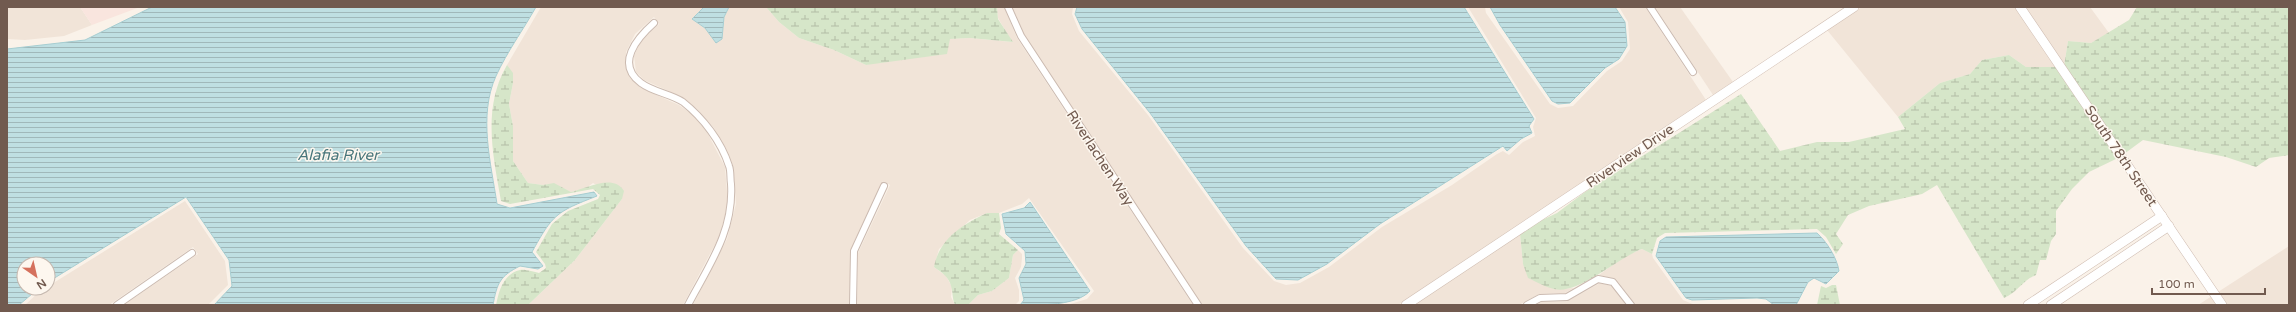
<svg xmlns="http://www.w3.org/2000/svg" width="2296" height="312" font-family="'Varela Round',sans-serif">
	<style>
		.residential { fill: #f1e4d8 }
		.commercial { fill: #f9e5de }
		.wetland { fill: url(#wetland-marsh) }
		.water { fill: url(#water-rules); stroke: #a7ced2 }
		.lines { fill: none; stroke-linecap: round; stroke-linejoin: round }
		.street-casing { stroke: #cbbab0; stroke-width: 8 }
		.secondary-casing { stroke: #cfbcb1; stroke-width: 10 }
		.street { stroke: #fff; stroke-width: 6 }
		.secondary { stroke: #fff; stroke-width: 9 }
		.labels { text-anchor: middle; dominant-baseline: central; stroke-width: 3; stroke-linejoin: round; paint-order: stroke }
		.street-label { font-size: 14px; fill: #715a4f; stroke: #fdf7ef }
		.water-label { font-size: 15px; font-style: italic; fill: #48767b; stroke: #fdf7ef }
	</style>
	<defs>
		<pattern id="wetland-marsh" width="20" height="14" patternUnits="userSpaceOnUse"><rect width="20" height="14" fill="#d6e6c9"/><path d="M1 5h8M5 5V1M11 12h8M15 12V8" fill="none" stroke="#b2bda6"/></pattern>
		<pattern id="water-rules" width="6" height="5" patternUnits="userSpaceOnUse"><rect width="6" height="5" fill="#bfdfe2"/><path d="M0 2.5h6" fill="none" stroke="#a0b8ba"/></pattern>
	</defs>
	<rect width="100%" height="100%" fill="#faf2e9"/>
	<g class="residential">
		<path d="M7,7H80L92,25L64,36L25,40L7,39Z"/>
		<path d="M541,7H704L692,19L722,39L724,17L729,7H766L779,22L799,38L834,50L866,65L950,39L970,38L1012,42L998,18L997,7H1004L1017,38L1193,305H1067L1087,299L1094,291L1029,198L1022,204L999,213H987L970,220L939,249L934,267L946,276L952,287L951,297L955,305H857L858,253L890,185L883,181L851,249L849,305H693L727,239L736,204L733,166L714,128L698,110L682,97L644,80L636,72L634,56L641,40L659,24L654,17L635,34L626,52L628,74L641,88L679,105L693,115L707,132L725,167L728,203L720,235L683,305H528L575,260L622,199L593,183L585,189L571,192L554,184L543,185L528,183L513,161V126L509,104L513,83L507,65Z"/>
		<path d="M1012,7H1073L1072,14L1079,31L1148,115L1243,248L1274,281L1286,285L1300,283L1329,267L1382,227L1452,185L1497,154L1503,151L1509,155L1523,142L1535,136L1533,127L1536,118L1468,7H1485L1486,13L1550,104L1558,108L1573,106L1607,71L1622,61L1630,49L1628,22L1619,7H1645L1706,100L1398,305H1203L1194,295L1024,34Z"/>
		<path d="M1655,7H1680L1733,82L1713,95Z"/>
		<path d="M1862,7H2015L2056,67H2026L2009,55L1982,60L1970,74L1940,83L1898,117L1827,30Z"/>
		<path d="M2024,7H2090L2109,33L2091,43L2068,41L2064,66Z"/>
		<path d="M185,201L225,261L228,285L208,305H124L198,254L193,247L109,305H25L39,292Z"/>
		<path d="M1520,234L1523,264L1555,289L1574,288L1565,293L1539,294L1519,305H1414Z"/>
		<path d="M2289,246V305H2227L2218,292Z"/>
		<path d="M1642,249L1652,254L1653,258L1683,300L1695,305H1636L1616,279L1599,275L1623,257Z"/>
		<path d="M1018,250L1022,254V258L1021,267L1015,278L1019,290V301L1015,305H968L978,295L992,291L1009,278L1013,255Z"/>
		<path d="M1600,283L1612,286L1626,305H1535L1541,302L1568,301Z"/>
		<path d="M2212,296L2218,305H2198Z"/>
	</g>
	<path class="commercial" d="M80,7H140L92,25Z"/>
	<g class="wetland">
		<path d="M766,7H997L998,19L1013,42L970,38L950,39L947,54L866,65L834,50L799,38L779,22Z"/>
		<path d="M2137,7H2289V155L2269,158L2256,167L2226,157L2143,140L2124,154L2064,66L2068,41L2091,43L2129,20Z"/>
		<path d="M2009,55L2026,67H2056L2118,158L2089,172L2072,189L2056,211V234L2051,241L2046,260H2040L2036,275C2023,280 2017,293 2004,298L1937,185L1922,194L1869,206L1848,215L1836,234L1843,244L1836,254L1826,237L1817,229L1665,233L1657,238L1652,254L1642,249C1617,258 1579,295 1554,289C1545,287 1537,282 1528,278L1523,264L1520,234L1540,221L1557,213L1585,192L1741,94L1780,151L1817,142H1849L1905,129L1898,117L1940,83L1970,74L1982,60Z"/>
		<path d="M507,65L513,73V83L509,104L513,126V161L528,183L543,185L554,183L571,192C586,189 613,173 624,191L622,199L575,260L528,305H496C499,291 503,274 520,270C525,269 534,272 539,273L546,268L545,264L536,252L552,224L568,211L598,199L600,195L593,189L510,204L501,201C493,155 482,108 507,65Z"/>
		<path d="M987,213H999L1001,228L999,234L1018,250L1013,255L1009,278L992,291L978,295L968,305H955C952,298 953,292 951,286C949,277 941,272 934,267C939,239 963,224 987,213Z"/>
		<path d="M1832,285H1836L1840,305H1817L1821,286L1826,288Z"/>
	</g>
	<g class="water">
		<path d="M152,7H536C523,30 507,52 496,76C478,116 491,163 497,204L510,208L594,192L597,196C556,212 553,214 532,252L543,266L538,269L520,266C500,276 497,283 493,305H214L232,286L229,260L186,197L48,282V264H24V288H39L19,305H7V49L85,40Z"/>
		<path d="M704,7H729L724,17L722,39L716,43L705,28L692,19Z"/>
		<path d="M1077,7H1464L1534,119L1529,126L1532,133L1521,139L1507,151L1503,146L1380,224L1327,264L1298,280L1276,279L1246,246L1150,113L1082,29L1075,14Z"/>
		<path d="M1490,7H1615L1625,22L1627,46L1619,59L1605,68L1570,103L1558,104L1552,101L1500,25Z"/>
		<path d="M1030,202L1090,291C1076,306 1040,305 1020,305L1024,300L1019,278L1026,264L1025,251L1006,234L1002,214L1024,208Z"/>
		<path d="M1817,233C1827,242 1837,258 1839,271L1826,284L1814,278L1808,282L1796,305H1774L1766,299L1757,298L1692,300L1686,298L1656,256L1660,241L1666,237Z"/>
	</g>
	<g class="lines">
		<defs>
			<g id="street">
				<path d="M1008,7L1021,36L1198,305"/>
				<path d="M1650,7L1693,72"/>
				<path d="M654,23C637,38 615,64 641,83C653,92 671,94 683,102C703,118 721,141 729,166C731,171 730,178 731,184C734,231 709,265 688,305"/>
				<path d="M117,305L192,253"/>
				<path d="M853,305L854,251L884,186"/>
				<path d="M1527,305L1540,298L1567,297L1598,279L1613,282L1631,305"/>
			</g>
			<g id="secondary">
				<path d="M2020,7L2222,305"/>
				<path d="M1406,305L1854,7"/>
				<path d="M2028,305L2162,216"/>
				<path d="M2051,305L2169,226"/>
			</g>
		</defs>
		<use href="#street" class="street-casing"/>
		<use href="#secondary" class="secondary-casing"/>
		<use href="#street" class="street"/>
		<use href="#secondary" class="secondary"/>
	</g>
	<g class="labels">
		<g class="street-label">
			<text transform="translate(1630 156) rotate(-34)">Riverview Drive</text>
			<text transform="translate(2121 156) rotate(56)">South 78th Street</text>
			<text transform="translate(1100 158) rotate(57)">Riverlachen Way</text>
		</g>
		<g class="water-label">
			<text x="338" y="155">Alafia River</text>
		</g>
	</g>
	<rect width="2296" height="312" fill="none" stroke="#715a4f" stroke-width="16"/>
	<g transform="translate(36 276) rotate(146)"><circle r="19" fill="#fdf7ef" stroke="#c5b8af"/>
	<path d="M0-3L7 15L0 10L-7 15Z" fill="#d5715d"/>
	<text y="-6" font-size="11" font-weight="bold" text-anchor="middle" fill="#715a4f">N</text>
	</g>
	<path d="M2152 288v6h113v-6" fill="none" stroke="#715a4f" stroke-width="2"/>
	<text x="2158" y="288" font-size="12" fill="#715a4f" stroke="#fdf7ef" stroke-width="3" paint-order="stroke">100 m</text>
</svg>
